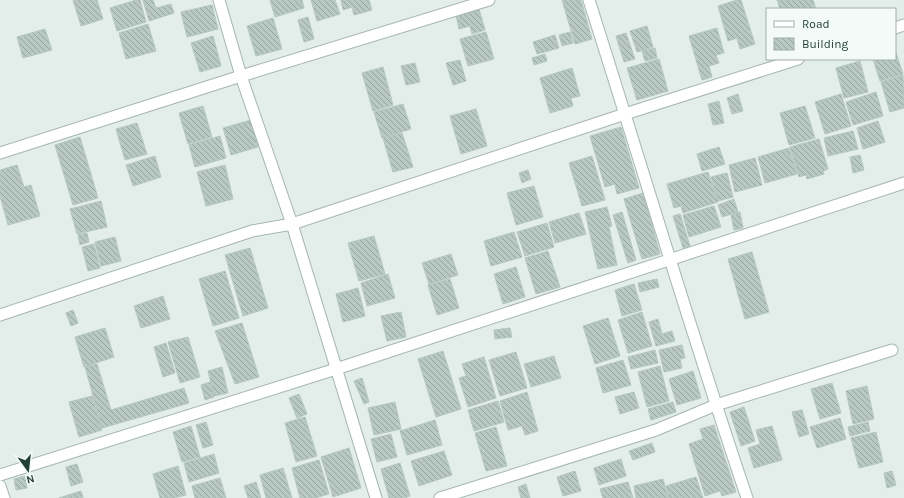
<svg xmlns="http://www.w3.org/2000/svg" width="904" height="498" font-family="Karla,sans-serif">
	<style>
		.building { fill: url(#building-back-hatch); stroke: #b5c7c0 }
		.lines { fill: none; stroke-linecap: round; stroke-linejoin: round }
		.minor-casing { stroke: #a5b6b0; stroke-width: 13 }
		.minor { stroke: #fff; stroke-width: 11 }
	</style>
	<defs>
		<pattern id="building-back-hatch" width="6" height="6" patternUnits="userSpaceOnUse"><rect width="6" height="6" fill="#b8c8c2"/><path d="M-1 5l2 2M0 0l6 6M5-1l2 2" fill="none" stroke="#95a49e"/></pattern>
	</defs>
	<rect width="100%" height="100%" fill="#e3ede9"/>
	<g class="building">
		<path d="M73,0H97L103,19L81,26Z"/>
		<path d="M136,0H140L146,22L117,31L110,8Z"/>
		<path d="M143,0H153L156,8L171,4L174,13L149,21Z"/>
		<path d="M270,0H302L304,8L275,17Z"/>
		<path d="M311,0H335L340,14L317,21Z"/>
		<path d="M341,0H369L372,10L354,15L352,7L343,10Z"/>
		<path d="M562,0H581L592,39L575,44Z"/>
		<path d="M737,0H741L755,44L740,49L737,38L728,41L718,6Z"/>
		<path d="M777,0H813L816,9H780Z"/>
		<path d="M212,5L218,29L187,37L181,12Z"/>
		<path d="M479,9L485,30L472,34L470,26L459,29L456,15Z"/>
		<path d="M308,17L314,39L304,42L298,20Z"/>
		<path d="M273,18L282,49L256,56L247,26Z"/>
		<path d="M148,24L156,51L126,59L119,33Z"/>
		<path d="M647,26L653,47L637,52L630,31Z"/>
		<path d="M717,28L724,53L716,55L719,63L709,66L712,77L702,80L689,36Z"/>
		<path d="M45,29L52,50L23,58L17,37Z"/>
		<path d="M486,32L494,59L468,66L460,39Z"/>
		<path d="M570,32L573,43L562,46L559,35Z"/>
		<path d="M626,33L635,59L624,62L616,36Z"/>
		<path d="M555,35L559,48L537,54L533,42Z"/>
		<path d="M213,36L221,66L200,72L191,43Z"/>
		<path d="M655,48L657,58L645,61L642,51Z"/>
		<path d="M895,50L903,74L880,81L873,59H895Z"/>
		<path d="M545,54L547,61L534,65L532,58Z"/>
		<path d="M659,59L668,91L637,100L627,68Z"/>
		<path d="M460,60L466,81L453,85L446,63Z"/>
		<path d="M860,61L868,92L844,98L836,68Z"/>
		<path d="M415,63L420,82L406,85L401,66Z"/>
		<path d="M383,67L393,105L373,111L362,73Z"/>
		<path d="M572,68L580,96L571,98L573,106L550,113L540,78Z"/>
		<path d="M903,75L904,108L890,112L881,82Z"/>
		<path d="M876,92L883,116L853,125L846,102Z"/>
		<path d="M738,94L743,111L732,114L727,98Z"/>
		<path d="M841,94L851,126L825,134L815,102Z"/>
		<path d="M719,101L724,123L713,125L708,104Z"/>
		<path d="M403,104L411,129L382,138L374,112Z"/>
		<path d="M203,106L212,137L188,144L179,113Z"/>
		<path d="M805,106L815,138L789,145L780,113Z"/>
		<path d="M476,109L487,146L461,154L450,116Z"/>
		<path d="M251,120L258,147L231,155L223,128Z"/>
		<path d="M878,121L885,142L863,149L857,128Z"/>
		<path d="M137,123L147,154L125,160L116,129Z"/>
		<path d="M621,127L639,188L617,194L615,184L605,187L590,136Z"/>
		<path d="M853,131L858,149L828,156L824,138Z"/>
		<path d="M402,133L413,167L393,172L383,138Z"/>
		<path d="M220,136L226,158L195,167L189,145Z"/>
		<path d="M80,137L98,198L73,205L55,145Z"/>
		<path d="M819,139L828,169L823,171L824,174L807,179L806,175L799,177L790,147Z"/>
		<path d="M719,147L725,164L702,171L697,154Z"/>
		<path d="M789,148L797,174L765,183L758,157Z"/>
		<path d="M860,155L864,170L853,173L850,157Z"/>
		<path d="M155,156L161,177L133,186L126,165Z"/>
		<path d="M592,156L605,200L582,206L569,163Z"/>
		<path d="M755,158L762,185L735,192L729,165Z"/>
		<path d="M17,165L24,187L31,185L40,216L8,225L0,196V170Z"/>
		<path d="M225,165L233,199L206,206L197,172Z"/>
		<path d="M528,170L531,179L522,183L519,173Z"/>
		<path d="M708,172L718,202L683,213L681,206L674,208L667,184Z"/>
		<path d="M727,173L733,197L718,201L711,177Z"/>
		<path d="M534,186L543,217L516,225L507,193Z"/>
		<path d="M643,193L660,254L642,259L624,199Z"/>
		<path d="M734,199L738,212L722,217L718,205Z"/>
		<path d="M101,201L107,227L77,234L70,209Z"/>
		<path d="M714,206L721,227L689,237L683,215Z"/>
		<path d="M607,207L612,226L609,227L617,265L598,269L585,212Z"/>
		<path d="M622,212L636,260L628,263L613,215Z"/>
		<path d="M740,212L743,228L734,230L731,215Z"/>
		<path d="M579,213L586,234L555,243L549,222Z"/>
		<path d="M680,214L690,246L683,248L673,216Z"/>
		<path d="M547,223L554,247L525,256L517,232Z"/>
		<path d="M514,232L522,257L491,266L484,241Z"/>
		<path d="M87,233L89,242L80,245L78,235Z"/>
		<path d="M374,236L385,274L359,281L348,243Z"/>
		<path d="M115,237L121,261L101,266L95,242Z"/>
		<path d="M94,244L100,268L88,271L82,247Z"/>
		<path d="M250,248L268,308L243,316L225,255Z"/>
		<path d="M548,251L560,287L536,294L525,258Z"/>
		<path d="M752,252L769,312L745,319L728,259Z"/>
		<path d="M451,254L458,275L429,284L422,263Z"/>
		<path d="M516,267L525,297L503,304L494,274Z"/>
		<path d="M225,271L239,318L213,326L199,279Z"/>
		<path d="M388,274L395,298L367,306L361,283Z"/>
		<path d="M450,279L459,308L437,315L428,285Z"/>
		<path d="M657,279L659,287L640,292L638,283Z"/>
		<path d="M634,284L642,310L622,316L615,290Z"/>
		<path d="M358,288L365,316L343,322L336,294Z"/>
		<path d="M163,296L170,319L141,328L134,306Z"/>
		<path d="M73,310L78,323L71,326L66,313Z"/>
		<path d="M401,312L406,337L387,341L381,316Z"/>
		<path d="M642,312L652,346L628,353L618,320Z"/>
		<path d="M608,318L620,356L595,364L583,326Z"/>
		<path d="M658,319L662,334L672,331L675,341L656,346L649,322Z"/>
		<path d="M242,323L259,377L235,384L215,331Z"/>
		<path d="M105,328L114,357L84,367L75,337Z"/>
		<path d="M510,328L512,337L495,339L494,330Z"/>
		<path d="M188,337L200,377L180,383L168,342Z"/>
		<path d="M166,343L175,373L163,377L154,347Z"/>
		<path d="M682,345L685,358L680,359L682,368L664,372L659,350Z"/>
		<path d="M655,350L658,363L631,369L628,357Z"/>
		<path d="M443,351L461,409L436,417L418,359Z"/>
		<path d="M516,352L527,388L500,396L489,360Z"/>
		<path d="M554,356L561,378L531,387L524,364Z"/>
		<path d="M484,357L496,398L468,407L459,378L466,376L462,364Z"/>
		<path d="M623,360L631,385L603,393L596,368Z"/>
		<path d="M97,364L111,410L184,388L189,403L102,428L85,367Z"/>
		<path d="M660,366L669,401L647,407L638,372Z"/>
		<path d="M222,367L228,393L214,396L208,371Z"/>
		<path d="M693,371L701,398L677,405L669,379Z"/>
		<path d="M362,378L369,402L364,404L354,381Z"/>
		<path d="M210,382L214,397L205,400L201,385Z"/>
		<path d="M832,383L841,413L820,419L811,389Z"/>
		<path d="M867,386L874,419L853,424L846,391Z"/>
		<path d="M527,392L538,431L525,435L522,426L508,430L500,401Z"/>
		<path d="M634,392L639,408L620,414L615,397Z"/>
		<path d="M299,394L307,414L297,418L289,398Z"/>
		<path d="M92,396L102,430L79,437L69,402Z"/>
		<path d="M498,401L504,422L474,431L468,410Z"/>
		<path d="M395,402L401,429L374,435L368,408Z"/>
		<path d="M673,402L676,412L651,420L648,409Z"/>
		<path d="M744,407L755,441L741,446L730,412Z"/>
		<path d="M802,410L809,434L799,437L792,412Z"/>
		<path d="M305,417L317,456L296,462L285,423Z"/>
		<path d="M840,418L846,439L817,448L810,427Z"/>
		<path d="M435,420L442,445L407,455L400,431Z"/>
		<path d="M206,422L213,445L203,448L196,425Z"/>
		<path d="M868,422L870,431L850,436L848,427Z"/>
		<path d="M714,425L736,492L722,496L720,491L705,496L689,444L703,439L700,429Z"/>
		<path d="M191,426L200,457L182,462L173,432Z"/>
		<path d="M772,426L782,460L754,468L748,448L760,444L756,430Z"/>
		<path d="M496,427L507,466L486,471L475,433Z"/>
		<path d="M876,432L883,462L859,468L851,438Z"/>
		<path d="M391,434L397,457L377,462L371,439Z"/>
		<path d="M652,443L655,452L633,460L629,451Z"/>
		<path d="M349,448L361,488L333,497L321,457Z"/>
		<path d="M444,451L452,475L419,486L411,461Z"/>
		<path d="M214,454L219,473L189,482L184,463Z"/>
		<path d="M621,459L626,476L599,485L594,468Z"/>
		<path d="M319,460L329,494L315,498H300L292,468Z"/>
		<path d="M400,463L410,496L404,498H389L381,469Z"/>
		<path d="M77,464L83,482L71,486L66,467Z"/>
		<path d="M178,466L186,495L174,498H160L153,474Z"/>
		<path d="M283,468L292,498H266L260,475Z"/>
		<path d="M575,471L581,491L563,496L557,477Z"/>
		<path d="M892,471L896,485L887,488L884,473Z"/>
		<path d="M25,476L27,488L16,490L14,479Z"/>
		<path d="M696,477L703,498H669L666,486Z"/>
		<path d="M220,478L226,498H195L192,486Z"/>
		<path d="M663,479L668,498H636L634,486Z"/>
		<path d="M256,482L261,498H248L244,486Z"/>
		<path d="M628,482L633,498H603L600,489Z"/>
		<path d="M526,484L530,498H521L518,487Z"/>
		<path d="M81,491L83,498H59Z"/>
	</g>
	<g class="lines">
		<defs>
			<g id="minor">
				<path d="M219,0L241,76L292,224L376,498"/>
				<path d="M589,0C642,166 691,333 747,498"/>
				<path d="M895,28L904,25"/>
				<path d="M0,153L241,76L489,0"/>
				<path d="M0,315L252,231L292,224L625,114L798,59"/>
				<path d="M0,475L336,369L904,183"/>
				<path d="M0,486L4,498"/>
				<path d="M440,498L656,430L716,405L892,350"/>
			</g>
		</defs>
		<use href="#minor" class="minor-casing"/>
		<use href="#minor" class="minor"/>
	</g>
	<rect x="766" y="8" width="130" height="52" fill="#f4faf7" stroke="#a0b0aa"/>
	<rect x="774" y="21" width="20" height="6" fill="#ffffff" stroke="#a0b0aa"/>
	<text x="802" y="28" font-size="12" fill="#224037">Road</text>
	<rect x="774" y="38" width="20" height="12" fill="url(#building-back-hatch)" stroke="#a0b0aa"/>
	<text x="802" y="48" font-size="12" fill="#224037">Building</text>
	<g transform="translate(28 470) rotate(165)" stroke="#f4faf7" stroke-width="3" paint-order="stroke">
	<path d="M0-3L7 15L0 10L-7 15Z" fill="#224037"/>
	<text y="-6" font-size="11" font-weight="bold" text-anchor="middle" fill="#224037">N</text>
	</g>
</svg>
